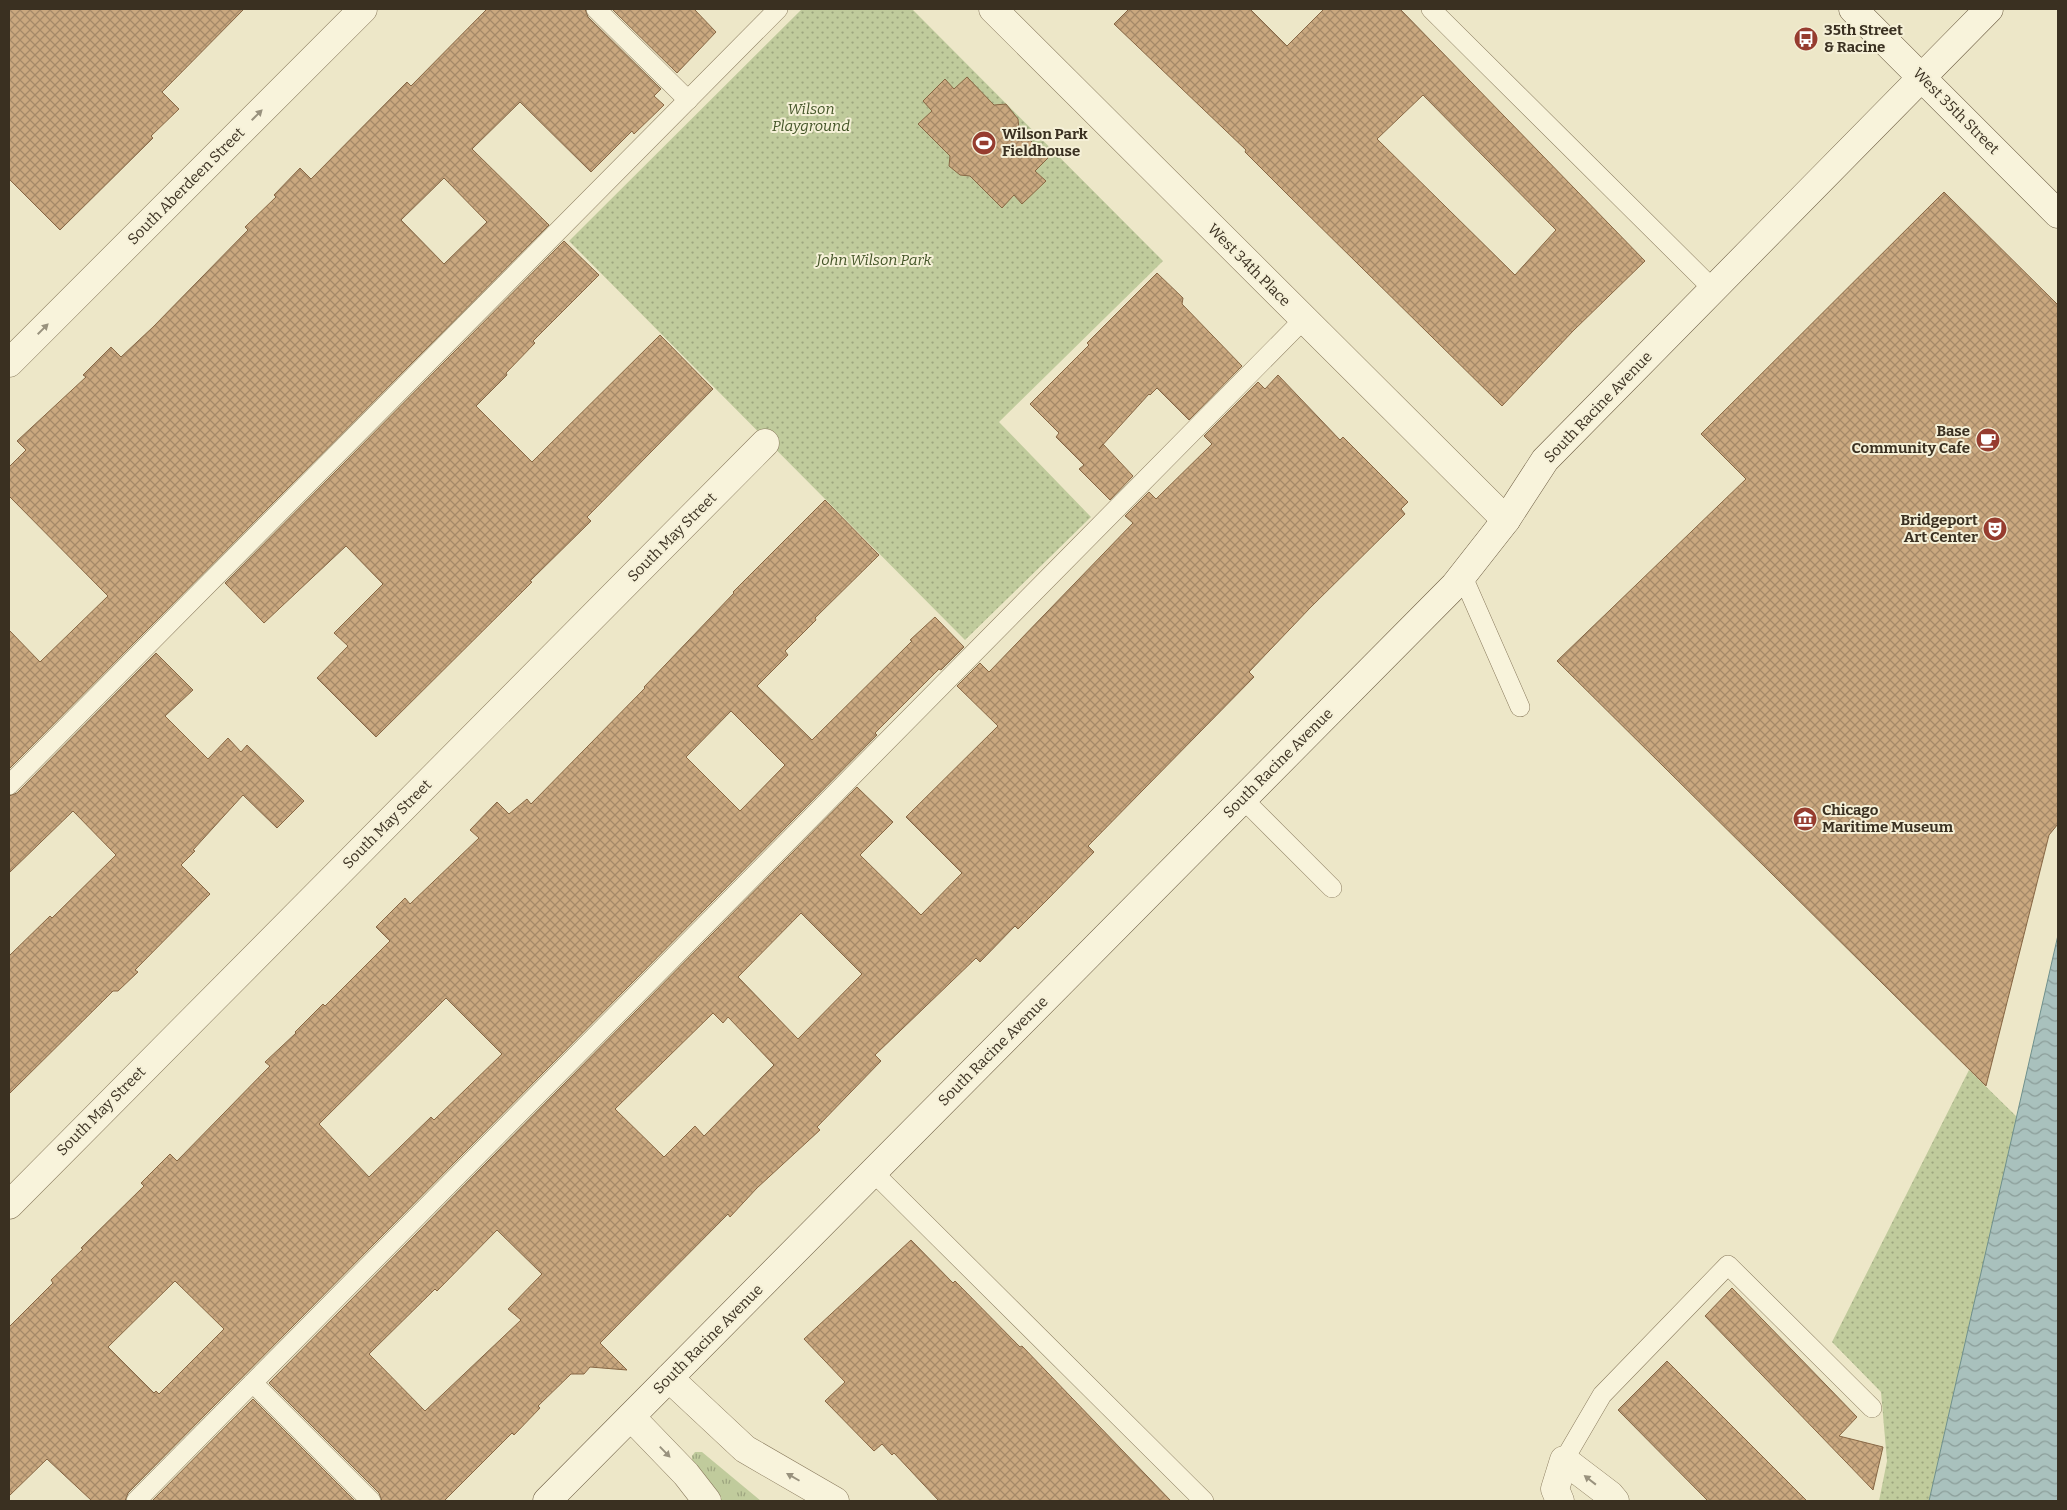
<svg xmlns="http://www.w3.org/2000/svg" width="2067" height="1510" font-family="Bitter,serif">
	<style>
		.grass { fill: url(#grass-tufts) }
		.park { fill: url(#park-dots) }
		.water { fill: url(#water-waves); stroke: #6f908c }
		.building { fill: url(#building-cross-hatch); stroke: #876744; fill-rule: evenodd }
		.lines { fill: none; stroke-linecap: round; stroke-linejoin: round }
		.lane-casing { stroke: #897a5d; stroke-width: 20 }
		.street-casing { stroke: #897a5d; stroke-width: 29 }
		.secondary-casing { stroke: #6b5b41; stroke-width: 29 }
		.lane { stroke: #f8f3db; stroke-width: 19 }
		.street { stroke: #f8f3db; stroke-width: 28 }
		.secondary { stroke: #f8f3db; stroke-width: 28 }
		.oneway { fill: #99927e }
		.labels { text-anchor: middle; dominant-baseline: central; stroke-width: 4; stroke-linejoin: round; paint-order: stroke }
		.poi-label { font-size: 15px; font-weight: bold; fill: #3a3021; stroke: #f5f0d7; text-anchor: start }
		.park-label { font-size: 15px; font-style: italic; fill: #445528; stroke: #f5f0d7 }
		.street-label { font-size: 15px; fill: #3a3021; stroke: #f5f0d7 }
	</style>
	<defs>
		<pattern id="grass-tufts" width="24" height="20" patternUnits="userSpaceOnUse" patternTransform="scale(1.25)"><rect width="24" height="20" fill="#c0cb9c"/><path d="M3 7l-1-3M5 7V3M7 7l1-3M15 17l-1-3M17 17v-4M19 17l1-3" fill="none" stroke="#9da57f"/></pattern>
		<pattern id="park-dots" width="8" height="8" patternUnits="userSpaceOnUse" patternTransform="scale(1.25)"><rect width="8" height="8" fill="#c0cb9c"/><path d="M2 2h.1M6 6h.1" fill="none" stroke="#9da57f" stroke-width="1.8" stroke-linecap="round"/></pattern>
		<pattern id="water-waves" width="16" height="10" patternUnits="userSpaceOnUse" patternTransform="scale(1.25)"><rect width="16" height="10" fill="#a9c1bd"/><path d="M0 5q4-4 8 0t8 0" fill="none" stroke="#8b9d99"/></pattern>
		<pattern id="building-cross-hatch" width="8" height="8" patternUnits="userSpaceOnUse" patternTransform="scale(1.25)"><rect width="8" height="8" fill="#caa87f"/><path d="M0 0l8 8M0 8l8-8" fill="none" stroke="#a58968"/></pattern>
	</defs>
	<rect width="100%" height="100%" fill="#ede7c8"/>
	<path class="grass" d="M695,1452H702L761,1501H721L692,1462V1456Z"/>
	<g class="park">
		<path d="M802,9H912L1163,261L999,422L1091,517L965,640L569,241Z"/>
		<path d="M1969,1070L2017,1117L1929,1501H1879L1887,1461L1881,1392L1832,1342Z"/>
	</g>
	<path class="water" d="M2058,935V1501H1929Z"/>
	<g class="building">
		<path d="M9,9H244L162,92L179,109L151,136L153,138L60,230L9,179Z"/>
		<path d="M487,9H585L588,17L661,89L654,96L664,105L634,134L632,131L591,172L520,102L472,149L549,225L9,769V630L40,662L108,596L9,496V467L26,450L17,441L86,377L83,375L111,347L121,357L153,327L248,230L245,227L276,197L274,195L300,168L311,179L407,82L411,86ZM444,178L487,222L444,264L401,220Z"/>
		<path d="M612,9H694L716,32L677,73Z"/>
		<path d="M1129,9H1250L1287,46L1324,9H1400L1645,261L1573,331L1502,406L1289,196L1245,152L1246,150L1114,24ZM1423,95L1556,230L1515,275L1377,139Z"/>
		<path d="M967,77L994,105L1006,104L1018,119L1019,129L1048,158L1035,171L1046,181L1022,204L1014,195L1002,208L970,176L960,175L949,166L950,156L918,124L932,111L923,101L945,79L954,89Z"/>
		<path d="M1944,192L2058,305V824L2049,835L1986,1086L1557,661L1746,479L1701,434Z"/>
		<path d="M564,241L599,275L533,341L535,343L506,373L507,375L476,406L532,462L660,335L713,389L587,517L591,521L530,581L532,582L376,737L317,678L348,646L334,633L383,584L346,546L264,623L225,583Z"/>
		<path d="M1157,273L1183,298L1182,304L1242,366L1189,420L1157,388L1150,395L1149,394L1099,449L1103,444L1133,476L1110,500L1079,469L1084,465L1056,437L1059,433L1030,404L1089,345L1087,343Z"/>
		<path d="M1278,375L1340,440L1343,437L1408,502L1401,509L1405,514L1310,608L1249,672L1254,677L1088,846L1094,852L1049,898L1018,929L1015,926L980,962L976,958L875,1055L881,1061L817,1127L820,1130L757,1188L730,1217L728,1214L600,1343L627,1370L590,1367L584,1374H571L538,1406L540,1408L514,1435L512,1433L444,1501H382L379,1493L269,1383L857,787L893,822L860,855L921,915L962,873L906,817L998,726L957,686L980,663L989,672L1133,523L1125,516L1149,492L1156,499L1212,444L1204,436L1258,382L1265,389ZM801,913L862,974L798,1039L738,977ZM713,1013L723,1023L728,1017L774,1065L704,1136L695,1126L664,1157L615,1109ZM497,1230L542,1274L508,1309L521,1320L425,1411L369,1354L435,1289L437,1291Z"/>
		<path d="M825,500L879,555L815,618L816,620L785,651L788,655L757,686L812,740L912,641L910,640L935,617L964,647L941,670L939,669L875,733L877,735L128,1493L125,1501H92L47,1459L9,1496V1327L53,1283L51,1280L83,1249L81,1248L144,1186L141,1183L170,1154L177,1161L270,1066L265,1062L296,1033L295,1032L323,1004L325,1006L390,941L376,927L405,898L410,904L479,838L470,830L497,802L509,814L527,799L531,804L645,688L644,687L734,593L733,592ZM731,711L785,765L740,811L686,757ZM446,998L502,1054L434,1120L431,1117L369,1177L319,1124ZM175,1281L224,1329L159,1394L156,1391L154,1393L108,1347Z"/>
		<path d="M156,653L193,690L165,716L208,759L228,738L241,752L247,745L304,801L277,828L243,795L193,850L195,851L181,865L210,894L135,970L138,972L118,991H113L9,1094V956L50,916L52,918L116,855L73,811L9,873V796L17,793Z"/>
		<path d="M911,1240L953,1283L955,1281L1020,1347L1022,1346L1171,1501H939L894,1453L892,1455L882,1444L874,1451L825,1401L845,1382L804,1339Z"/>
		<path d="M1732,1288L1857,1417L1839,1436L1883,1447L1873,1490L1705,1316Z"/>
		<path d="M1667,1361L1807,1501H1708L1618,1410Z"/>
		<path d="M253,1399L355,1501H152Z"/>
	</g>
	<g class="lines">
		<defs>
			<g id="lane">
				<path d="M596,9L688,100"/>
				<path d="M1431,9L1713,289"/>
				<path d="M1463,577L1520,707"/>
				<path d="M9,785L778,9"/>
				<path d="M1243,799L1332,888"/>
				<path d="M873,1172L1204,1501"/>
				<path d="M253,1383L371,1501"/>
				<path d="M1564,1460L1602,1395L1728,1265L1872,1408"/>
				<path d="M136,1501L1304,319"/>
			</g>
			<g id="street">
				<path d="M993,9L1506,520"/>
				<path d="M9,363L363,9"/>
				<path d="M9,1205L765,443"/>
				<path d="M669,1378L745,1449L835,1501"/>
				<path d="M631,1417L686,1474L707,1501"/>
				<path d="M1560,1501L1555,1489L1564,1460L1610,1495L1615,1501"/>
			</g>
			<g id="secondary">
				<path d="M1853,9L2058,214"/>
				<path d="M547,1501L1455,585L1506,520L1545,460L1989,9"/>
			</g>
		</defs>
		<use href="#lane" class="lane-casing"/>
		<use href="#street" class="street-casing"/>
		<use href="#secondary" class="secondary-casing"/>
		<use href="#lane" class="lane"/>
		<use href="#street" class="street"/>
		<use href="#secondary" class="secondary"/>
	</g>
	<defs><path id="oneway-solid" d="M-6-.8H1V-3.2L6.5 0L1 3.2V.8H-6Z" transform="scale(1.25)"/></defs>
	<g class="oneway">
		<use href="#oneway-solid" transform="translate(257 115) rotate(-45)"/>
		<use href="#oneway-solid" transform="translate(43 329) rotate(-45)"/>
		<use href="#oneway-solid" transform="translate(665 1452) rotate(46)"/>
		<use href="#oneway-solid" transform="translate(793 1477) rotate(-150)"/>
		<use href="#oneway-solid" transform="translate(1590 1480) rotate(-142)"/>
	</g>
	<defs>
		<symbol id="bus-disc" viewBox="-11 -11 22 22"><circle r="9.5" fill="#963c2f" stroke="#f5f0d7"/><path d="M-5-6H5V4H4V6H2V4H-2V6H-4V4H-5ZM-3.5-4V0h7V-4ZM-3.5 1.2v1.5H-2V1.2ZM2 1.2v1.5H3.5V1.2Z" fill="#fff"/></symbol>
		<symbol id="stadium-disc" viewBox="-11 -11 22 22"><circle r="9.5" fill="#963c2f" stroke="#f5f0d7"/><path d="M0-5a6.5 5 0 1 0 0 10a6.5 5 0 1 0 0-10ZM-3.5-1.8h7v3.6h-7Z" fill="#fff"/></symbol>
		<symbol id="cafe-disc" viewBox="-11 -11 22 22"><circle r="9.5" fill="#963c2f" stroke="#f5f0d7"/><path d="M-5.5-4.5H6V0H3Q3 3.5 0 3.5H-2.5Q-5.5 3.5-5.5 0ZM3-3.2v2h1.7v-2ZM-6 4.5H4V6H-6Z" fill="#fff"/></symbol>
		<symbol id="theatre-disc" viewBox="-11 -11 22 22"><circle r="9.5" fill="#963c2f" stroke="#f5f0d7"/><path d="M-5-5.5Q0-4 5-5.5V0Q5 5 0 6Q-5 5-5 0ZM-3.3-2.5H-1v1.5H-3.3ZM1-2.5H3.3v1.5H1ZM-2.8 1Q0 5.5 2.8 1Z" fill="#fff"/></symbol>
		<symbol id="museum-disc" viewBox="-11 -11 22 22"><circle r="9.5" fill="#963c2f" stroke="#f5f0d7"/><path d="M0-6L6-3V-2H-6V-3ZM-5-1h2V3h-2ZM-1-1h2V3h-2ZM3-1h2V3H3ZM-6 4H6V6H-6Z" fill="#fff"/></symbol>
	</defs>
	<g fill-rule="evenodd">
		<use href="#bus-disc" x="1792" y="25" width="28" height="28"/>
		<use href="#stadium-disc" x="970" y="129" width="28" height="28"/>
		<use href="#cafe-disc" x="1974" y="426" width="28" height="28"/>
		<use href="#theatre-disc" x="1981" y="515" width="28" height="28"/>
		<use href="#museum-disc" x="1791" y="805" width="28" height="28"/>
	</g>
	<g class="labels">
		<g class="poi-label">
			<text x="1824" y="30">35th Street<tspan x="1824" dy="17">&amp; Racine</tspan></text>
			<text x="1002" y="134">Wilson Park<tspan x="1002" dy="17">Fieldhouse</tspan></text>
			<text x="1970" y="431" text-anchor="end">Base<tspan x="1970" dy="17">Community Cafe</tspan></text>
			<text x="1978" y="520" text-anchor="end">Bridgeport<tspan x="1978" dy="17">Art Center</tspan></text>
			<text x="1822" y="810">Chicago<tspan x="1822" dy="17">Maritime Museum</tspan></text>
		</g>
		<g class="park-label">
			<text x="811" y="109">Wilson<tspan x="811" dy="17">Playground</tspan></text>
			<text x="874" y="260">John Wilson Park</text>
		</g>
		<g class="street-label">
			<text transform="translate(1956 111) rotate(45)">West 35th Street</text>
			<text transform="translate(186 186) rotate(-45)">South Aberdeen Street</text>
			<text transform="translate(1249 265) rotate(45)">West 34th Place</text>
			<text transform="translate(1598 407) rotate(-46)">South Racine Avenue</text>
			<text transform="translate(672 537) rotate(-45)">South May Street</text>
			<text transform="translate(1278 763) rotate(-45)">South Racine Avenue</text>
			<text transform="translate(387 824) rotate(-45)">South May Street</text>
			<text transform="translate(993 1051) rotate(-45)">South Racine Avenue</text>
			<text transform="translate(101 1111) rotate(-45)">South May Street</text>
			<text transform="translate(708 1339) rotate(-45)">South Racine Avenue</text>
		</g>
	</g>
	<rect width="2067" height="1510" fill="none" stroke="#3a3021" stroke-width="20"/>
</svg>
